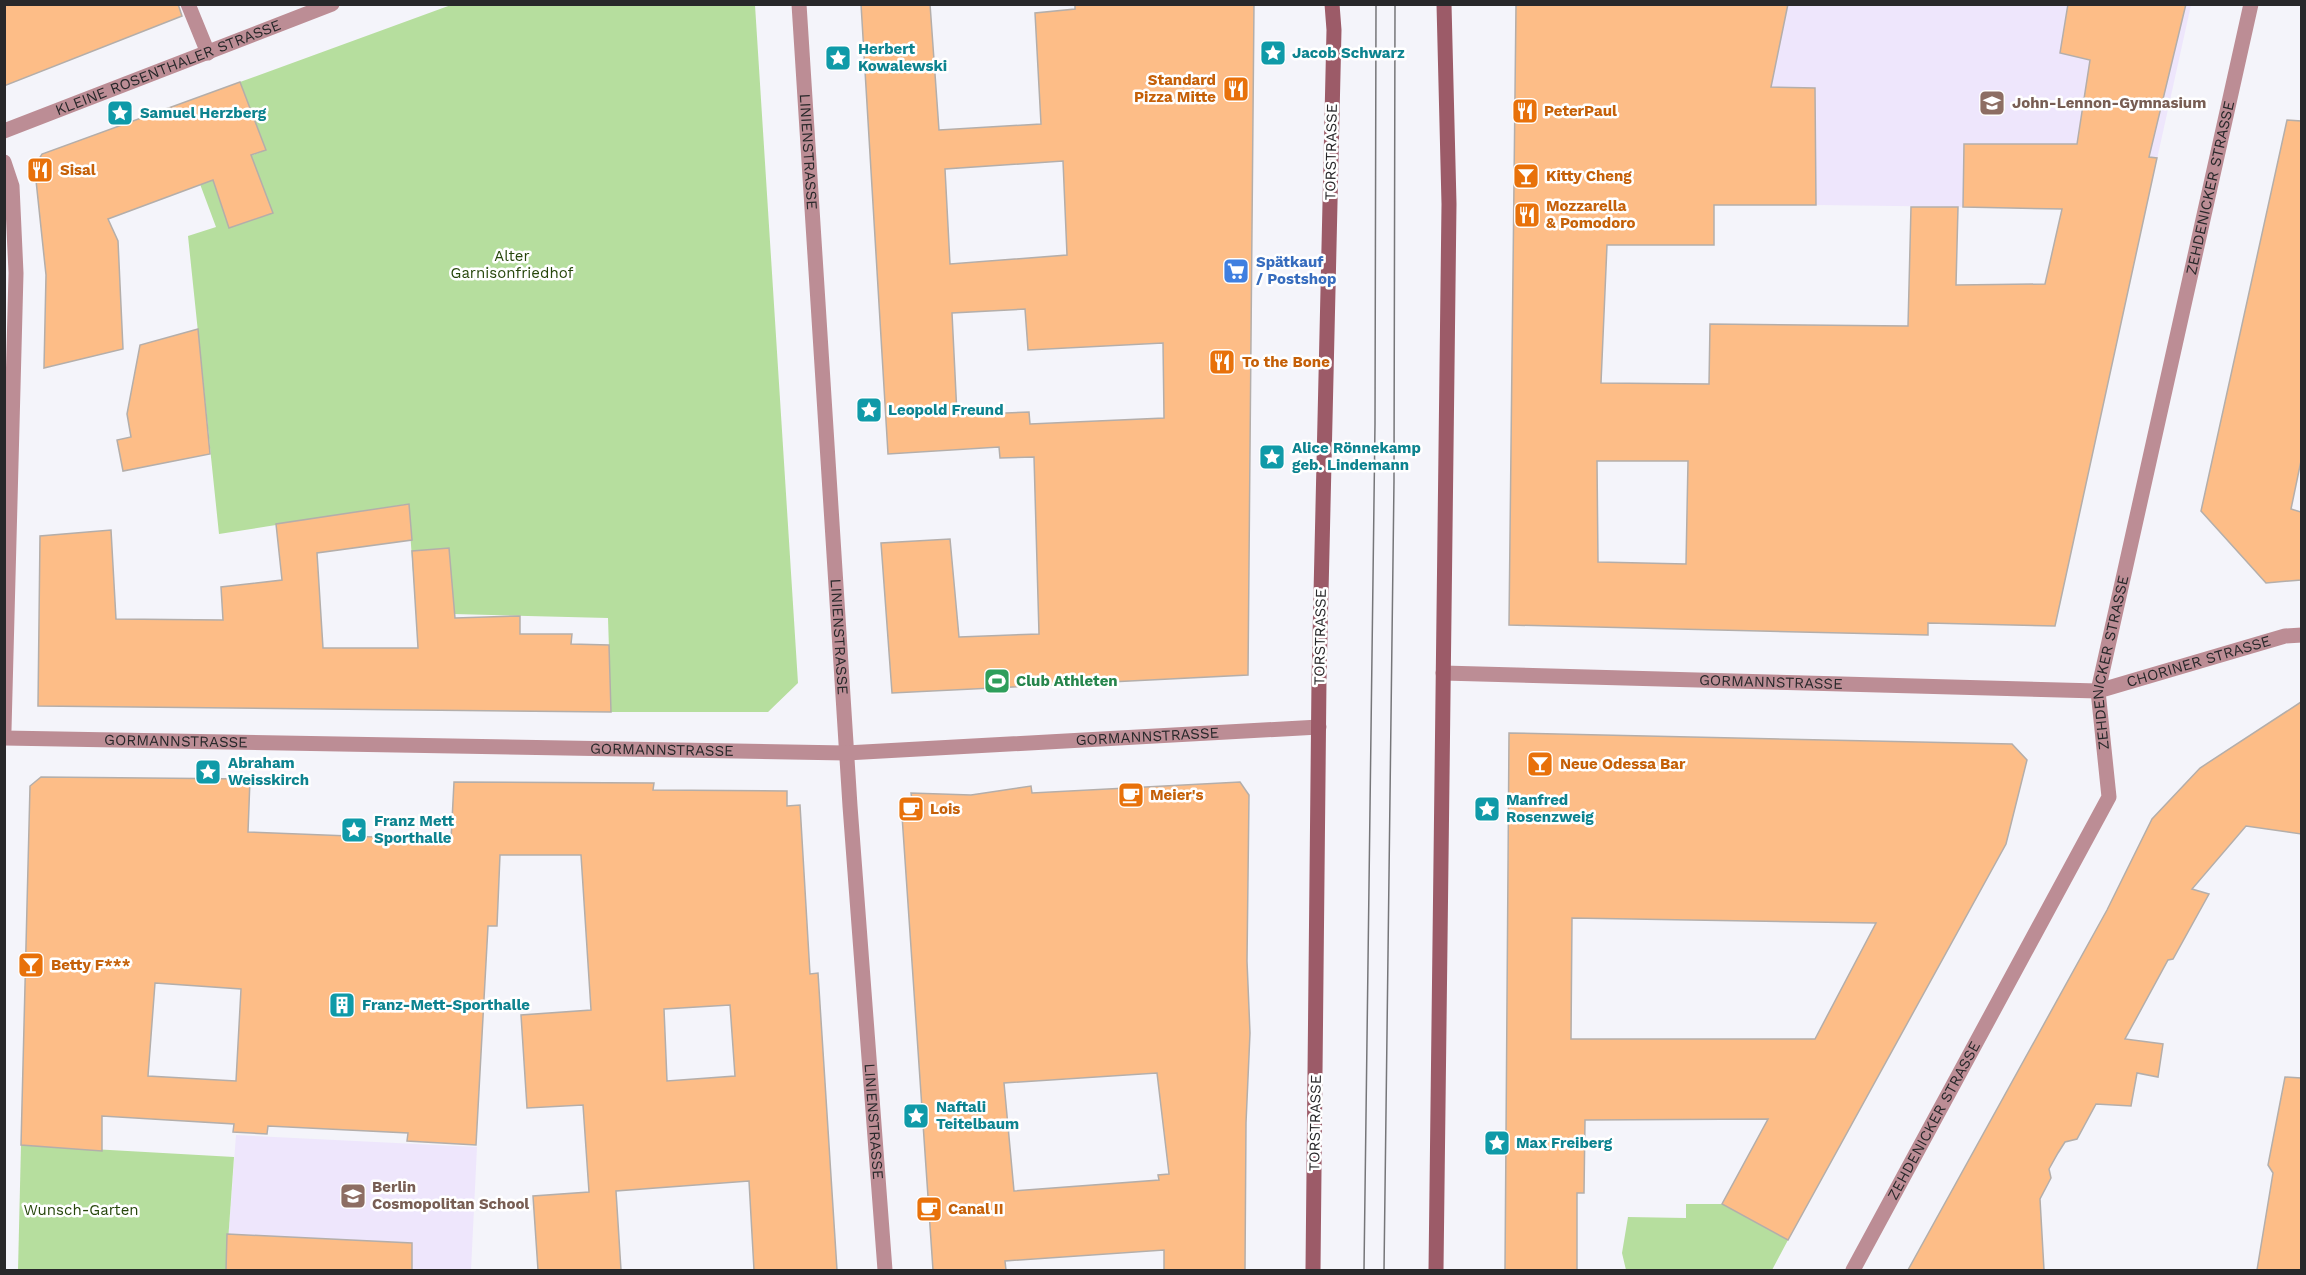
<svg xmlns="http://www.w3.org/2000/svg" width="2306" height="1275" font-family="'Work Sans',sans-serif">
	<style>
		.education { fill: #eee6fc }
		.green { fill: #b6de9e }
		.building { fill: #fdbd87; stroke: #b4aeaa; stroke-width: 1.5; fill-rule: evenodd }
		.lines { fill: none; stroke-linecap: round; stroke-linejoin: round }
		.minor { stroke: #bc8d95; stroke-width: 15 }
		.secondary { stroke: #9c5b68; stroke-width: 15 }
		.tram { stroke: #767679; stroke-width: 1.5 }
		.labels { text-anchor: middle; dominant-baseline: central; stroke-width: 5; stroke-linejoin: round; paint-order: stroke }
		.culture-label { font-size: 15px; font-weight: bold; fill: #0d838f; stroke: #fff; text-anchor: start }
		.street-label { font-size: 15px; fill: #28282a; stroke: #fff }
		.food-label { font-size: 15px; font-weight: bold; fill: #c56008; stroke: #fff; text-anchor: start }
		.education-label { font-size: 15px; font-weight: bold; fill: #785e54; stroke: #fff; text-anchor: start }
		.park-label { font-size: 15px; fill: #26460a; stroke: #fff }
		.shop-label { font-size: 15px; font-weight: bold; fill: #366cbe; stroke: #fff; text-anchor: start }
		.leisure-label { font-size: 15px; font-weight: bold; fill: #27864d; stroke: #fff; text-anchor: start }
	</style>
	<rect width="100%" height="100%" fill="#f4f4fa"/>
	<g class="education">
		<path d="M1788,5H2191L2146,209L1816,205L1815,88L1771,87Z"/>
		<path d="M236,1135L477,1147L471,1270H226Z"/>
	</g>
	<g class="green">
		<path d="M451,5H755L798,683L768,712H611L608,618L416,613L408,504L219,534L188,236L216,227L197,176L266,150L240,82Z"/>
		<path d="M21,1145L234,1157L226,1270H18Z"/>
		<path d="M1686,1204H1722L1788,1240L1772,1270H1626L1622,1253L1628,1217L1686,1218Z"/>
	</g>
	<g class="building">
		<path d="M4,4H178L182,16L4,86Z"/>
		<path d="M861,4H930L939,130L1041,124L1035,13L1075,9V4H1254L1248,675L892,693L881,543L950,539L959,637L1039,634L1034,457L1000,458L999,447L888,454ZM1063,161L1067,255L950,264L945,169ZM1025,309L1028,350L1163,343L1164,418L1030,424L1029,412L957,415L952,313Z"/>
		<path d="M1788,4L1771,87L1815,88L1816,205H1714V245H1607L1601,383L1709,384L1710,324L1908,326L1911,207H1958L1956,285L2045,284L2062,209L1963,207L1964,144H2077L2090,60L2060,53L2068,4H2186L2149,157L2157,158L2055,626L1928,623V635L1509,625L1516,5ZM1597,461H1688L1686,564L1598,562Z"/>
		<path d="M240,82L266,150L251,155L273,213L229,228L213,180L108,219L118,241L123,349L44,368L46,275L35,171L37,162L42,154Z"/>
		<path d="M2287,120L2301,121V461L2291,509L2301,512V580L2266,583L2201,511Z"/>
		<path d="M198,329L210,454L123,471L117,440L131,437L127,414L140,345Z"/>
		<path d="M409,504L412,540L317,553L323,648H418L412,551L449,548L455,618L520,616V634H572L571,644L609,645L611,712L38,706L40,536L111,530L116,619L223,620L221,587L282,580L276,524Z"/>
		<path d="M2301,702V834L2246,826L2192,889L2209,894L2173,959L2168,960L2125,1039L2163,1044L2158,1077L2137,1073L2131,1106L2096,1104L2077,1139L2065,1142L2058,1153L2049,1169L2051,1178L2040,1199L2044,1270H1908L2107,910L2152,819L2200,768Z"/>
		<path d="M1509,733L2012,744L2027,760L2006,844L1788,1240L1722,1204L1768,1119L1585,1120L1584,1193H1577V1270H1505ZM1572,918L1876,923L1815,1039H1571Z"/>
		<path d="M41,777L250,779L248,832L451,840L454,782L654,783L653,790L787,791V806L800,805L810,974L818,973L837,1270H754L749,1181L616,1191L621,1270H538L533,1196L589,1192L583,1105L527,1108L521,1015L591,1010L581,855H500L497,926H488L476,1145L407,1141L408,1133L268,1126L267,1134L233,1132L234,1124L102,1116V1151L21,1145L30,786ZM155,983L241,989L236,1081L148,1076ZM730,1005L735,1076L667,1081L664,1009Z"/>
		<path d="M1240,782L1249,795L1247,961L1250,1033L1246,1123L1245,1270H1164V1250L1005,1261L1006,1270H933L901,801L912,800L911,793L971,795L1031,786L1032,793ZM1157,1073L1169,1174L1158,1175L1159,1180L1014,1191L1004,1083Z"/>
		<path d="M2285,1077L2301,1078V1270H2257L2273,1173L2268,1165Z"/>
		<path d="M227,1234L412,1243V1270H226Z"/>
	</g>
	<g class="lines">
		<g class="minor">
			<path d="M188,4L208,53"/>
			<path id="s1" d="M799,4L850,806L885,1270"/>
			<path id="s2" d="M4,131L332,4"/>
			<path d="M4,162L12,186L16,273L4,730"/>
			<path id="s3" d="M1443,673L2098,691L2285,636L2302,635"/>
			<path id="s4" d="M4,738L846,753L1319,727"/>
			<path id="s5" d="M1853,1270L2109,797L2098,691L2251,4"/>
		</g>
		<g class="secondary">
			<path d="M1313,1270L1319,680L1334,30L1332,4"/>
			<path d="M1436,1270L1449,204L1444,4"/>
		</g>
		<g class="tram">
			<path d="M1364,1270L1375,424L1376,4"/>
			<path d="M1384,1270L1394,481L1395,4"/>
		</g>
	</g>
	<defs>
		<symbol id="sight-square" viewBox="-11 -11 22 22"><rect x="-9" y="-9" width="18" height="18" rx="4" fill="#0f9aa8" stroke="#fff"/><path d="M0-6L1.8-2.2L6-1.7L2.9 1.2L3.7 5.4L0 3.3L-3.7 5.4L-2.9 1.2L-6-1.7L-1.8-2.2Z" fill="#fff"/></symbol>
		<symbol id="restaurant-square" viewBox="-11 -11 22 22"><rect x="-9" y="-9" width="18" height="18" rx="4" fill="#e8710a" stroke="#fff"/><path d="M-5-6h1v4h1v-4h1v4h1v-4h1v5L-1.5 .5V6h-2V.5L-5-1ZM5-6V6H3V1.5H1.5Q1.5-4 5-6Z" fill="#fff"/></symbol>
		<symbol id="school-square" viewBox="-11 -11 22 22"><rect x="-9" y="-9" width="18" height="18" rx="4" fill="#8d6e63" stroke="#fff"/><path d="M0-5L7-2L0 1L-7-2ZM-4 1L0 2.5L4 1V4Q0 6-4 4Z" fill="#fff"/></symbol>
		<symbol id="bar-square" viewBox="-11 -11 22 22"><rect x="-9" y="-9" width="18" height="18" rx="4" fill="#e8710a" stroke="#fff"/><path d="M-6-5H6L.8 .8V4.5H3.5V6h-7V4.5H-.8V.8Z" fill="#fff"/></symbol>
		<symbol id="supermarket-square" viewBox="-11 -11 22 22"><rect x="-9" y="-9" width="18" height="18" rx="4" fill="#3f7fe0" stroke="#fff"/><path d="M-6-5.5h2.5l.6 2H6L4.5 2H-2.5L-4.4-4H-6ZM-1.5 3.2a1.3 1.3 0 1 0 .1 0ZM3 3.2a1.3 1.3 0 1 0 .1 0Z" fill="#fff"/></symbol>
		<symbol id="stadium-square" viewBox="-11 -11 22 22"><rect x="-9" y="-9" width="18" height="18" rx="4" fill="#2e9e5b" stroke="#fff"/><path d="M0-5a6.5 5 0 1 0 0 10a6.5 5 0 1 0 0-10ZM-3.5-1.8h7v3.6h-7Z" fill="#fff"/></symbol>
		<symbol id="cafe-square" viewBox="-11 -11 22 22"><rect x="-9" y="-9" width="18" height="18" rx="4" fill="#e8710a" stroke="#fff"/><path d="M-5.5-4.5H6V0H3Q3 3.5 0 3.5H-2.5Q-5.5 3.5-5.5 0ZM3-3.2v2h1.7v-2ZM-6 4.5H4V6H-6Z" fill="#fff"/></symbol>
		<symbol id="building-square" viewBox="-11 -11 22 22"><rect x="-9" y="-9" width="18" height="18" rx="4" fill="#0f9aa8" stroke="#fff"/><path d="M-4-6H4V6H1V3H-1V6H-4ZM-2.5-4.3h1.7v1.8h-1.7ZM.8-4.3h1.7v1.8H.8ZM-2.5-1h1.7V.8h-1.7ZM.8-1h1.7V.8H.8Z" fill="#fff"/></symbol>
	</defs>
	<g fill-rule="evenodd">
		<use href="#sight-square" x="1258" y="38" width="30" height="30"/>
		<use href="#sight-square" x="823" y="43" width="30" height="30"/>
		<use href="#restaurant-square" x="1221" y="74" width="30" height="30"/>
		<use href="#school-square" x="1977" y="88" width="30" height="30"/>
		<use href="#restaurant-square" x="1510" y="96" width="30" height="30"/>
		<use href="#sight-square" x="105" y="98" width="30" height="30"/>
		<use href="#restaurant-square" x="25" y="155" width="30" height="30"/>
		<use href="#bar-square" x="1511" y="161" width="30" height="30"/>
		<use href="#restaurant-square" x="1512" y="200" width="30" height="30"/>
		<use href="#supermarket-square" x="1221" y="256" width="30" height="30"/>
		<use href="#restaurant-square" x="1207" y="347" width="30" height="30"/>
		<use href="#sight-square" x="854" y="395" width="30" height="30"/>
		<use href="#sight-square" x="1257" y="442" width="30" height="30"/>
		<use href="#stadium-square" x="982" y="666" width="30" height="30"/>
		<use href="#bar-square" x="1525" y="749" width="30" height="30"/>
		<use href="#sight-square" x="193" y="757" width="30" height="30"/>
		<use href="#cafe-square" x="1116" y="780" width="30" height="30"/>
		<use href="#cafe-square" x="896" y="794" width="30" height="30"/>
		<use href="#sight-square" x="1472" y="794" width="30" height="30"/>
		<use href="#sight-square" x="339" y="815" width="30" height="30"/>
		<use href="#bar-square" x="16" y="950" width="30" height="30"/>
		<use href="#building-square" x="327" y="990" width="30" height="30"/>
		<use href="#sight-square" x="901" y="1101" width="30" height="30"/>
		<use href="#sight-square" x="1482" y="1128" width="30" height="30"/>
		<use href="#school-square" x="338" y="1181" width="30" height="30"/>
		<use href="#cafe-square" x="914" y="1194" width="30" height="30"/>
	</g>
	<g class="labels">
		<g class="culture-label">
			<text x="858" y="49">Herbert<tspan x="858" dy="17">Kowalewski</tspan></text>
			<text x="1292" y="53">Jacob Schwarz</text>
			<text x="140" y="113">Samuel Herzberg</text>
			<text x="888" y="410">Leopold Freund</text>
			<text x="1292" y="448">Alice Rönnekamp<tspan x="1292" dy="17">geb. Lindemann</tspan></text>
			<text x="228" y="763">Abraham<tspan x="228" dy="17">Weisskirch</tspan></text>
			<text x="1506" y="800">Manfred<tspan x="1506" dy="17">Rosenzweig</tspan></text>
			<text x="374" y="821">Franz Mett<tspan x="374" dy="17">Sporthalle</tspan></text>
			<text x="362" y="1005">Franz-Mett-Sporthalle</text>
			<text x="936" y="1107">Naftali<tspan x="936" dy="17">Teitelbaum</tspan></text>
			<text x="1516" y="1143">Max Freiberg</text>
		</g>
		<g class="street-label">
			<text stroke="none"><textPath href="#s2" startOffset="176">KLEINE ROSENTHALER STRASSE</textPath></text>
			<text transform="translate(1331 152) rotate(-89)">TORSTRASSE</text>
			<text stroke="none"><textPath href="#s1" startOffset="148">LINIENSTRASSE</textPath></text>
			<text stroke="none"><textPath href="#s5" startOffset="1160">ZEHDENICKER STRASSE</textPath></text>
			<text transform="translate(1320 637) rotate(-89)">TORSTRASSE</text>
			<text stroke="none"><textPath href="#s1" startOffset="634">LINIENSTRASSE</textPath></text>
			<text stroke="none"><textPath href="#s3" startOffset="760">CHORINER STRASSE</textPath></text>
			<text stroke="none"><textPath href="#s5" startOffset="674">ZEHDENICKER STRASSE</textPath></text>
			<text stroke="none"><textPath href="#s3" startOffset="328">GORMANNSTRASSE</textPath></text>
			<text stroke="none"><textPath href="#s4" startOffset="1144">GORMANNSTRASSE</textPath></text>
			<text stroke="none"><textPath href="#s4" startOffset="172">GORMANNSTRASSE</textPath></text>
			<text stroke="none"><textPath href="#s4" startOffset="658">GORMANNSTRASSE</textPath></text>
			<text stroke="none"><textPath href="#s5" startOffset="170">ZEHDENICKER STRASSE</textPath></text>
			<text stroke="none"><textPath href="#s1" startOffset="1120">LINIENSTRASSE</textPath></text>
			<text transform="translate(1315 1123) rotate(-89)">TORSTRASSE</text>
		</g>
		<g class="food-label">
			<text x="1216" y="80" text-anchor="end">Standard<tspan x="1216" dy="17">Pizza Mitte</tspan></text>
			<text x="1544" y="111">PeterPaul</text>
			<text x="60" y="170">Sisal</text>
			<text x="1546" y="176">Kitty Cheng</text>
			<text x="1546" y="206">Mozzarella<tspan x="1546" dy="17">&amp; Pomodoro</tspan></text>
			<text x="1242" y="362">To the Bone</text>
			<text x="1560" y="764">Neue Odessa Bar</text>
			<text x="1150" y="795">Meier's</text>
			<text x="930" y="809">Lois</text>
			<text x="51" y="965">Betty F***</text>
			<text x="948" y="1209">Canal II</text>
		</g>
		<g class="education-label">
			<text x="2012" y="103">John-Lennon-Gymnasium</text>
			<text x="372" y="1187">Berlin<tspan x="372" dy="17">Cosmopolitan School</tspan></text>
		</g>
		<g class="park-label">
			<text x="512" y="256">Alter<tspan x="512" dy="17">Garnisonfriedhof</tspan></text>
			<text x="81" y="1210">Wunsch-Garten</text>
		</g>
		<g class="shop-label">
			<text x="1256" y="262">Spätkauf<tspan x="1256" dy="17">/ Postshop</tspan></text>
		</g>
		<g class="leisure-label">
			<text x="1016" y="681">Club Athleten</text>
		</g>
	</g>
	<rect width="2306" height="1275" fill="none" stroke="#28282a" stroke-width="12"/>
</svg>
